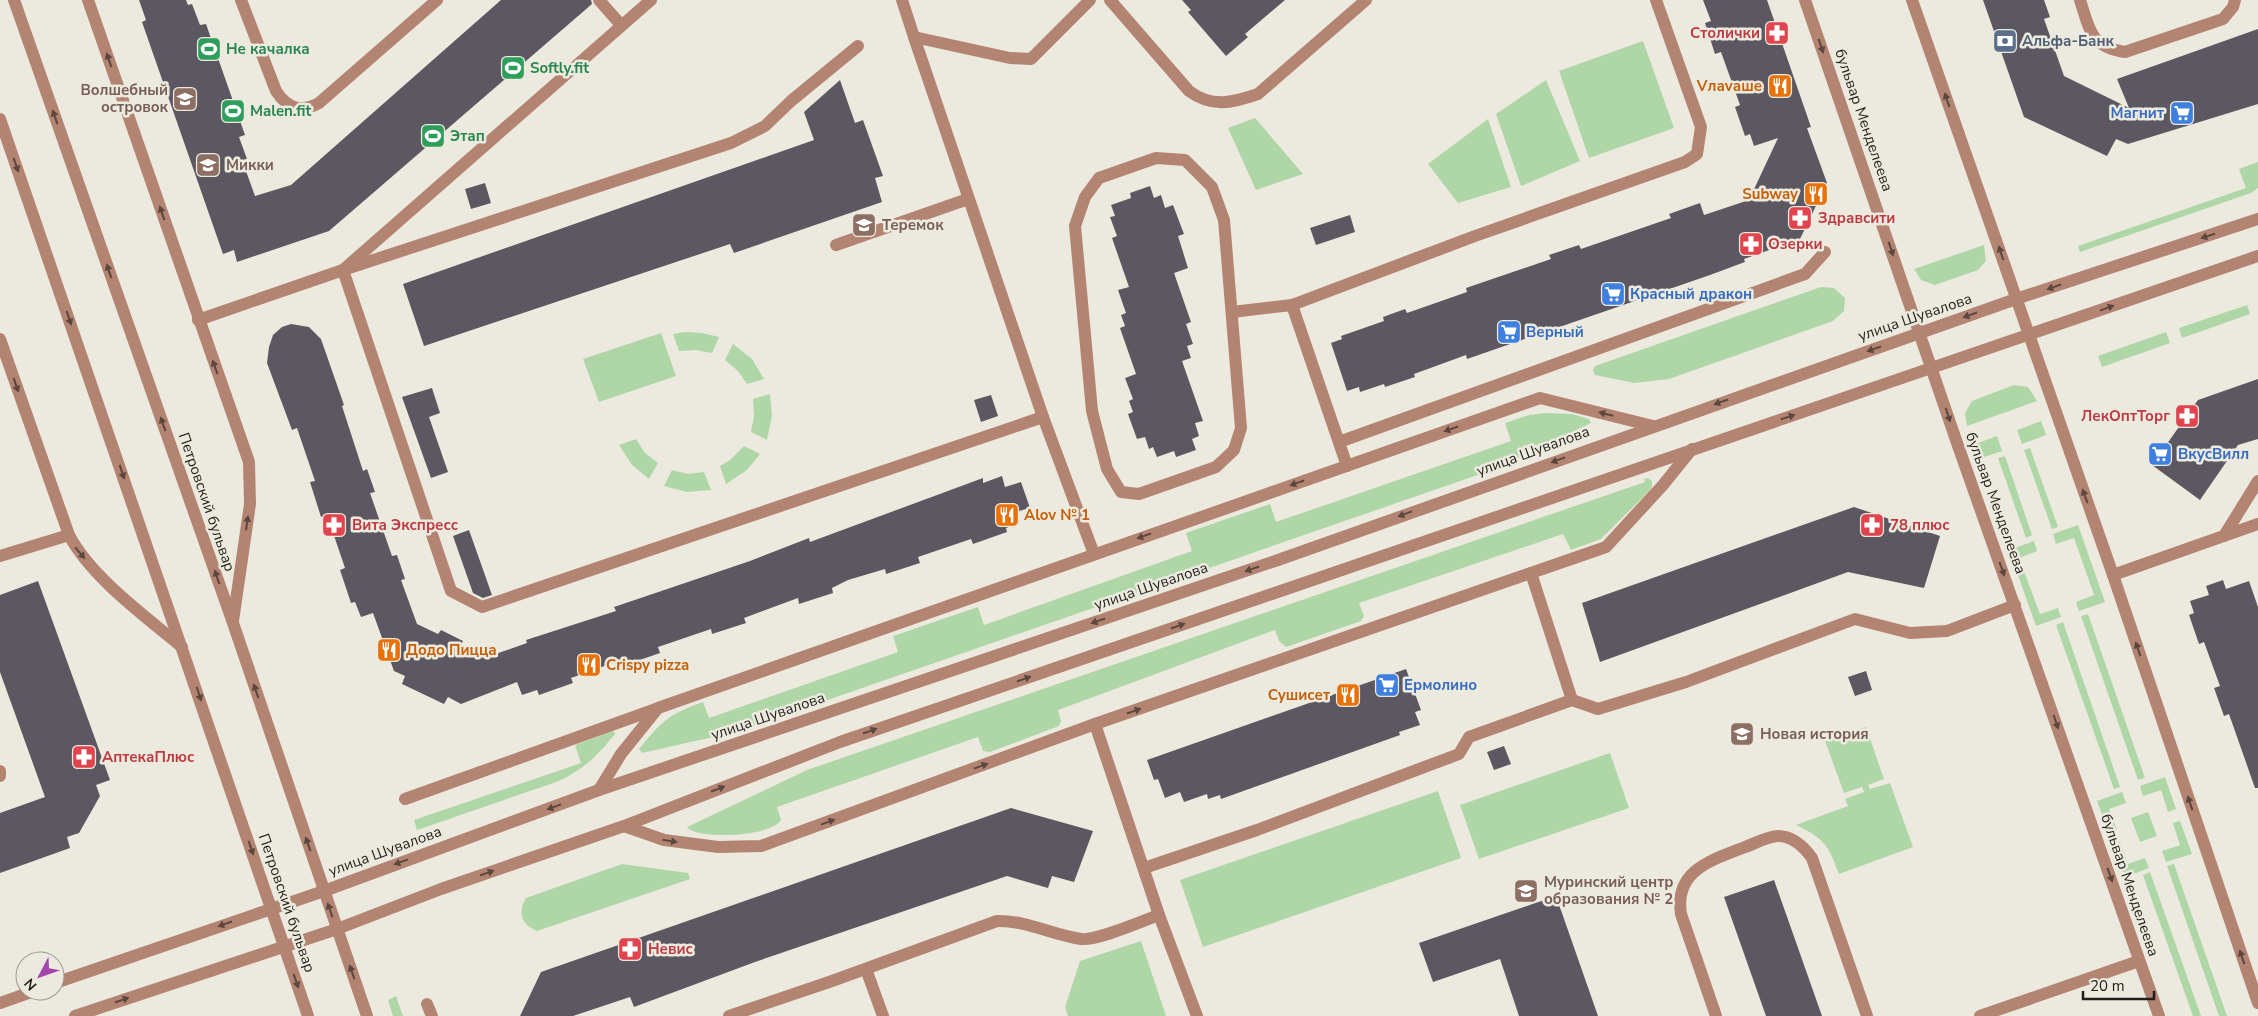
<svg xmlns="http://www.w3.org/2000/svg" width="2258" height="1016" font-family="'Nunito Sans',sans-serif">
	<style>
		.green { fill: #afd6a6 }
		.building { fill: #5c5861 }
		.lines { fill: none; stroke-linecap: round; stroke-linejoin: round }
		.minor { stroke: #b48472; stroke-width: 12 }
		.oneway { fill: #5b473e }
		.labels { text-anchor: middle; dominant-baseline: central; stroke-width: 5; stroke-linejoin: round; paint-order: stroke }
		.health-label { font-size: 15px; font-weight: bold; fill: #be3a42; stroke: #eceadf; text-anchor: start }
		.service-label { font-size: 15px; font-weight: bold; fill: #4e5e75; stroke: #eceadf; text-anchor: start }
		.leisure-label { font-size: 15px; font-weight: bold; fill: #27864d; stroke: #eceadf; text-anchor: start }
		.food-label { font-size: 15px; font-weight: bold; fill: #c56008; stroke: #eceadf; text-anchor: end }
		.education-label { font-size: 15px; font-weight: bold; fill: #785e54; stroke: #eceadf; text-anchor: start }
		.shop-label { font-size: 15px; font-weight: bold; fill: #366cbe; stroke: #eceadf; text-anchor: start }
		.street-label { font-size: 15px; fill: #1f1f1b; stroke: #eceadf }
	</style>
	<rect width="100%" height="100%" fill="#eceadf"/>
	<g class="green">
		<path d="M1643,41L1674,128L1589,158L1559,71Z"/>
		<path d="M1546,80L1580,161L1521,186L1496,114Z"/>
		<path d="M1255,118L1303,174L1256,190L1228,128Z"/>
		<path d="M1488,119L1511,187L1458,203L1428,164Z"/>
		<path d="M2258,162V188L2251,193L2080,252L2078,246L2246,188L2239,169Z"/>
		<path d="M1984,245L1986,261L1978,270L1935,285L1921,280L1914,269Z"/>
		<path d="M1821,287L1834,288L1845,298L1844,311L1833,321L1669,379L1634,383L1595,375L1593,370L1595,366Z"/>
		<path d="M2247,305L2250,314L2182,338L2179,328Z"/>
		<path d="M685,332L702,333L719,337L712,353L696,350L679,351L673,334Z"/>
		<path d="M2166,332L2170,343L2102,367L2098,356Z"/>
		<path d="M661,333L676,376L599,402L583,359Z"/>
		<path d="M733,344L752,359L764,379L747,384L738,371L725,360Z"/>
		<path d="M2014,385L2028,387L2037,401L1967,426L1965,413L1972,401Z"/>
		<path d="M770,394L772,416L767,440L751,432L754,416L753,399Z"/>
		<path d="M1545,413L1572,414L1589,419L1591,423L1492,470L735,732L642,753L639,749C662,721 669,714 703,702L709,718L898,652L893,636L978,607L984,625L1192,551L1186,533L1270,504L1276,522L1511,441L1505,423L1529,415Z"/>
		<path d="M2041,421L2046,435L2022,444L2017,430Z"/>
		<path d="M1997,436L2002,451L1978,459L1973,445Z"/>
		<path d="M636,439L645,453L658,463L649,479L632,465L619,445Z"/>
		<path d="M744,446L760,454L747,470L726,484L720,466L730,460Z"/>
		<path d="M2030,448L2058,527L2052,529L2024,450Z"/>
		<path d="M2005,456L2032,535L2026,538L1998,458Z"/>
		<path d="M672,470L688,474L704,472L711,490L687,492L664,486Z"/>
		<path d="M1648,478L1652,481V487L1649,491L1601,539L1571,550L1563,534L1359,603L1364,616L1361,621L1286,647L1279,641L1275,630L1058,710L1061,721L1059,726L990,752L983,751L978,737L777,807L781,820C771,837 696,840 687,827L807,770L1645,482L1644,479Z"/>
		<path d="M2078,525L2105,602L2079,611L2076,602L2094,595L2074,538L2056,544L2053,534Z"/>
		<path d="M2034,541L2037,551L2019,558L2040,614L2058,608L2061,617L2036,626L2009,550Z"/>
		<path d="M2088,614L2145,778L2138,780L2081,616Z"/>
		<path d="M2063,622L2120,787L2114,789L2056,625Z"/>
		<path d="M1866,727L1884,779L1868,785L1870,789L1890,783L1913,847L1839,874C1828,845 1825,839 1796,825L1848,806L1845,799L1864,792L1862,787L1844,793L1825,741Z"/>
		<path d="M613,731L615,734C597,756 585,768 559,781L417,830L414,820L581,763L575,745Z"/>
		<path d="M1610,753L1629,808L1479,859L1460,805Z"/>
		<path d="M2165,777L2176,809L2168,812L2161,790L2143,796L2140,786Z"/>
		<path d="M1438,791L1461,858L1203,947L1180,880Z"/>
		<path d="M2122,792L2126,803L2109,809L2117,830L2109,833L2097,801Z"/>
		<path d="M2148,812L2157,836L2140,842L2131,818Z"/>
		<path d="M2180,821L2192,854L2166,862L2162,851L2180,845L2173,823Z"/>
		<path d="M2120,842L2128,864L2145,858L2149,868L2125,877L2113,845Z"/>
		<path d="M622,864L688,873L690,879L537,931C522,925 517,913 526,898Z"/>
		<path d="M2174,864L2227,1016H2219L2167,866Z"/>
		<path d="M2150,872L2201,1016H2193L2143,875Z"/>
		<path d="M1141,941L1166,1016H1068L1065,1007L1080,961Z"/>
		<path d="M396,996L403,1016H393L388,1000Z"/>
	</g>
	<g class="building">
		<path d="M139,0H186L188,5L192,4L200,25L206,24L245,135L239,137L247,159L242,160L255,196L291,185L501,0H591L592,4L329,231L237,262L234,250L223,254L142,22L146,20Z"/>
		<path d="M1182,0H1285L1245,34L1248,37L1226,56L1188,12L1191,10Z"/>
		<path d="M1703,0H1767L1811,127L1807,128L1827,183L1800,239L1744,259L1745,262L1710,275L1467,359L1466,355L1414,374L1415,377L1385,387L1384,384L1360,392L1359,387L1347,391L1331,343L1342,339L1341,336L1384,321L1383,317L1405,309L1407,313L1467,292L1466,288L1551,259L1549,255L1579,245L1581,249L1671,218L1669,214L1700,203L1704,215L1749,200L1778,138L1754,146L1750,134L1745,136L1735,107L1740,105L1721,52L1715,54L1705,23L1711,21Z"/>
		<path d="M1983,0H2044L2050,17L2044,19L2064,76L2129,108L2117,79L2258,29V104L2128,144L2116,139L2107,156L2024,117Z"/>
		<path d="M840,80L855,123L863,120L883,176L875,178L882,202L734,253L730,244L424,346L403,284L814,140L804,112Z"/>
		<path d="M485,183L491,203L471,209L465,189Z"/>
		<path d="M1150,186L1154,198L1161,195L1165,208L1173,205L1184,234L1178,236L1188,268L1174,273L1191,322L1186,324L1193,344L1187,346L1191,358L1182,361L1203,421L1195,423L1199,436L1192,439L1196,450L1176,457L1174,451L1157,457L1153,447L1149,449L1145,437L1137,439L1128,414L1133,412L1129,401L1133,399L1125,378L1136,374L1120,328L1125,326L1121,315L1126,313L1118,290L1129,287L1112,238L1117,236L1110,217L1115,216L1111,205L1131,198L1130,193Z"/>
		<path d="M1350,215L1355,232L1316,245L1310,228Z"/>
		<path d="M291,324L309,327L321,339L344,405L342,406L363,471L367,469L375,492L370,493L392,556L397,555L405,579L401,580L417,624L438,634L441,630L463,641L461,644L484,658L527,643L526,640L616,611L614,607L750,561L809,538L810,542L983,478V483L1002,476L1005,487L1021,482L1030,508L1015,512L1019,523L1006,528L1007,532L973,544L971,539L918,557L920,563L886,574L885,569L848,580L832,588L833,593L799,604L798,598L744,618L746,623L712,634L711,629L658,647L660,653L625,665L624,659L571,678L573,683L539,695L537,690L522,695L517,682L461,704L448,697L444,704L402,684L405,676L394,671L373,613L361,617L355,602L351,603L340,570L345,568L327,515L321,517L310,482L315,481L297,428L292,430L267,363L269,347L273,335L282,327Z"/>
		<path d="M2258,379V439L2238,445L2200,500L2152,465L2198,400Z"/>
		<path d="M432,388L440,413L429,417L448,472L431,478L402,397Z"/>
		<path d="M991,395L998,416L981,422L974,400Z"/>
		<path d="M1854,507L1940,536L1924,588L1848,572L1600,662L1582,603Z"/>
		<path d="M469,530L492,595L483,598L473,593L453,536Z"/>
		<path d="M2223,580L2226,589L2249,581L2258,607V788H2255L2229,714L2224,716L2214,688L2220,686L2204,642L2199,644L2189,615L2194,613L2190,601L2209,595L2206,586Z"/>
		<path d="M38,581L110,780L96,785L100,796L79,833L67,837L70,848L0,873V813L45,797L0,672V595Z"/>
		<path d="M1406,669L1421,710L1415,712L1420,725L1399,732L1400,735L1221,799L1220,795L1208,799L1207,794L1184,802L1180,792L1165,798L1158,779L1154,780L1147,760Z"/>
		<path d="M1866,671L1872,690L1855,696L1848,677Z"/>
		<path d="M1504,746L1511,764L1494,770L1487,752Z"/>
		<path d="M1011,808L1093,831L1074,882L1052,876L1048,888L1007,876L755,962L634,1007L630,997L573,1016H520L541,972Z"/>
		<path d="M1774,880L1822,1016H1766L1724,897Z"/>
		<path d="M1556,896L1598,1016H1519L1500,959L1433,982L1419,943Z"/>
	</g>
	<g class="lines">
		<g class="minor">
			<path d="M14,0L233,623L367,1016"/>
			<path d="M88,0L249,462L250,504L233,621"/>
			<path d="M241,0L276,91C287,108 301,113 319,103L437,0"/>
			<path d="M599,0L621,25"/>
			<path d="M902,0L914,37L1010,58L1031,59L1090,0"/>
			<path d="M1110,0L1189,91C1212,108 1232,103 1258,94L1366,0"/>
			<path d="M1805,0L1956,440L2159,1016"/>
			<path d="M1912,0L2113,575L2258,1003"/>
			<path d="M2080,0C2090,30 2090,47 2125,52L2223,19L2233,7L2235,0"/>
			<path d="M914,37L1043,417L1094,554"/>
			<path d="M858,46L791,101L765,126L731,143L343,270L451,591L482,607L1043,417"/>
			<path d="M0,119L308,1016"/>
			<path d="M1156,158L1185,160L1212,187L1224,220L1241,428L1234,450L1216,467L1139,494L1121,492L1107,469L1092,411L1075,226L1085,197L1099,178Z"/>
			<path d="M836,245L968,199"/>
			<path d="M1232,312L1292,305"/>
			<path d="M198,320L343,270L651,0"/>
			<path d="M0,339L69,535C91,577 145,616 182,647"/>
			<path d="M1339,442L1805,274L1825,252"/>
			<path d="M1347,466L1292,305L1475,236L1685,162L1697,154L1701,127L1656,0"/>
			<path d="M2224,536L2258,481"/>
			<path d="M0,556L69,535"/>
			<path d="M1531,573L1572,700"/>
			<path d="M2113,575L2258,524"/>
			<path d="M1095,724L1159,915L1197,1016"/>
			<path d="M0,771V776"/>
			<path d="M599,790L621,754L658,708L1540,398L1653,426"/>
			<path d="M405,799L656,709"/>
			<path d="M624,826L664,840L718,847L761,846L1095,724L1606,547L1663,485L1692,449"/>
			<path d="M1144,868L1257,830L1459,754L1469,737L1572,700L1598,709L1686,682L1855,619L1910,633L1947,631L2015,605"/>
			<path d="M866,969L883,1016"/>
			<path d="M55,983L324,891L599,790L1278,560L2016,299L2258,219"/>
			<path d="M0,1003L34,991"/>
			<path d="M427,1004L432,1016"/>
			<path d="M75,1016L337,929L441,889L624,826L840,742L2258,256"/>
			<path d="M729,1016L832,981L997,921C1026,920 1052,935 1081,939C1097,941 1142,921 1159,915"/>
			<path d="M1716,1016L1681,914C1674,870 1712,860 1745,847C1754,844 1768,836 1778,836C1792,836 1804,847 1812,858L1867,1016"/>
			<path d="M1980,1016L2139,961"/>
		</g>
	</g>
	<defs><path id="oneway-solid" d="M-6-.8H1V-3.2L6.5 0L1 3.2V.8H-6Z" transform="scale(1.25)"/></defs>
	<g class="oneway">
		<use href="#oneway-solid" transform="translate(1821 46) rotate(71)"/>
		<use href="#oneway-solid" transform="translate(109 60) rotate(-109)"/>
		<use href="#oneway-solid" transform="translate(1947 100) rotate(-109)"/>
		<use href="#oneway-solid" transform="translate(55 117) rotate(-109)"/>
		<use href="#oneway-solid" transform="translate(16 165) rotate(71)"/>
		<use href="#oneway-solid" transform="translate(162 213) rotate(-109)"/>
		<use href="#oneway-solid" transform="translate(2208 236) rotate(162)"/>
		<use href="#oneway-solid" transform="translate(1891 249) rotate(71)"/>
		<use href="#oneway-solid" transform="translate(2001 253) rotate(-109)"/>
		<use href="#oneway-solid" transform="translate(109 271) rotate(-109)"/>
		<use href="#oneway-solid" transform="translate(2054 287) rotate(161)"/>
		<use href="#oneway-solid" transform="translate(2107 308) rotate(-20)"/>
		<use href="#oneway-solid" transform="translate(1970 315) rotate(161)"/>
		<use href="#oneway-solid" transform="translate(69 318) rotate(71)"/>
		<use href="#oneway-solid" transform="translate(1874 349) rotate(161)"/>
		<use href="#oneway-solid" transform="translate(215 367) rotate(-110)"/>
		<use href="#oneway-solid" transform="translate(16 385) rotate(71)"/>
		<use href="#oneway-solid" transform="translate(1721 402) rotate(161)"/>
		<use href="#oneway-solid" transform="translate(1606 414) rotate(-166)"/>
		<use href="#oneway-solid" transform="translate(1948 415) rotate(72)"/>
		<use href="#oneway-solid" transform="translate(1788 417) rotate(-18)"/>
		<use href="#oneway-solid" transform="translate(163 424) rotate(-109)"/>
		<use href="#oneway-solid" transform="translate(1451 429) rotate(161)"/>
		<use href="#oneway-solid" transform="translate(1558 460) rotate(160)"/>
		<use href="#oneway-solid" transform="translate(122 472) rotate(71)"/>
		<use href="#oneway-solid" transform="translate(1297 483) rotate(161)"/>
		<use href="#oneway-solid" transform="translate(2085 496) rotate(-110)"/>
		<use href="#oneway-solid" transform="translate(1405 514) rotate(160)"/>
		<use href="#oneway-solid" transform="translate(247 523) rotate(-82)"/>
		<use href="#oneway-solid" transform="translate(1144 536) rotate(161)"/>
		<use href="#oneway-solid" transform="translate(80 553) rotate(49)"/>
		<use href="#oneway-solid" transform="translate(1252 569) rotate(161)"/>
		<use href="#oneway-solid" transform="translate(2002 569) rotate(70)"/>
		<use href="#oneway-solid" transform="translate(217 577) rotate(-109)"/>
		<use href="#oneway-solid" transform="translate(1098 621) rotate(161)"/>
		<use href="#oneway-solid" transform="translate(1178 626) rotate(-19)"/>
		<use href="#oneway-solid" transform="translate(2138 649) rotate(-109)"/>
		<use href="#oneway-solid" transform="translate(1024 679) rotate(-19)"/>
		<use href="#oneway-solid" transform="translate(256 691) rotate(-109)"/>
		<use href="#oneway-solid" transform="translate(199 694) rotate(71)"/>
		<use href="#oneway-solid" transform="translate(1134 711) rotate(-19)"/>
		<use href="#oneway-solid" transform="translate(2056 722) rotate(71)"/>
		<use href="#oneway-solid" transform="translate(870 731) rotate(-19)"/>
		<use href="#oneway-solid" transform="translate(981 766) rotate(-20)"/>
		<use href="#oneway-solid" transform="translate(718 789) rotate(-21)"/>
		<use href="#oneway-solid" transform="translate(2190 803) rotate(-109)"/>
		<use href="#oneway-solid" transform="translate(554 807) rotate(160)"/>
		<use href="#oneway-solid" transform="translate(828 822) rotate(-20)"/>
		<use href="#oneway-solid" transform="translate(670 841) rotate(9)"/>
		<use href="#oneway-solid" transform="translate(308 844) rotate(-109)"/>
		<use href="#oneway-solid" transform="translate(251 848) rotate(71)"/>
		<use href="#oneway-solid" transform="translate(401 862) rotate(160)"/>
		<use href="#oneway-solid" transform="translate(487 873) rotate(-19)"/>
		<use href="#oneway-solid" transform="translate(2110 875) rotate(70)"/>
		<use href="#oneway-solid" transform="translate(330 910) rotate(-109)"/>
		<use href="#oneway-solid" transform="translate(225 924) rotate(161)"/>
		<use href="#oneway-solid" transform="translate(2242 957) rotate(-109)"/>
		<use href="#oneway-solid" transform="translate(352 972) rotate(-109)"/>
		<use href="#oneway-solid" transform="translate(296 981) rotate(71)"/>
		<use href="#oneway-solid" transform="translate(122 1000) rotate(-19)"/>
	</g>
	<defs>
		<symbol id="pharmacy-square" viewBox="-11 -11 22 22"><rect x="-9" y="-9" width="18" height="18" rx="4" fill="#e0444e" stroke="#eceadf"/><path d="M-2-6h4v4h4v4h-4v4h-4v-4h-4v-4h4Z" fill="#fff"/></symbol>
		<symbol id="bank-square" viewBox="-11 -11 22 22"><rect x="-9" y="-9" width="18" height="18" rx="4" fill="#5c6f8a" stroke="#eceadf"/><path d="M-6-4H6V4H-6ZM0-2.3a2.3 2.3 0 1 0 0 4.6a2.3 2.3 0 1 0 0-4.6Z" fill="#fff"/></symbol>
		<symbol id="stadium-square" viewBox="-11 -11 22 22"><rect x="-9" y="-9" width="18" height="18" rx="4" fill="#2e9e5b" stroke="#eceadf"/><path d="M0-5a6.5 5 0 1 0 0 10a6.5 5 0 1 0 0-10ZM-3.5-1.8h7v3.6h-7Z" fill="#fff"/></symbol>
		<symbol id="restaurant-square" viewBox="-11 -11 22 22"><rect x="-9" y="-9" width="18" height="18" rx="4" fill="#e8710a" stroke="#eceadf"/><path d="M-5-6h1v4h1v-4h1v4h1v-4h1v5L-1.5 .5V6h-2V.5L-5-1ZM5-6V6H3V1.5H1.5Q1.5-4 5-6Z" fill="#fff"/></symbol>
		<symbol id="school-square" viewBox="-11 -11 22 22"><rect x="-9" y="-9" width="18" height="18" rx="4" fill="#8d6e63" stroke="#eceadf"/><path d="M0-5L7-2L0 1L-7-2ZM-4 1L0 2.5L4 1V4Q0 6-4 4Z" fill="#fff"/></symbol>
		<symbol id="supermarket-square" viewBox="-11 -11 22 22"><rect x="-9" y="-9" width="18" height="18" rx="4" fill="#3f7fe0" stroke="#eceadf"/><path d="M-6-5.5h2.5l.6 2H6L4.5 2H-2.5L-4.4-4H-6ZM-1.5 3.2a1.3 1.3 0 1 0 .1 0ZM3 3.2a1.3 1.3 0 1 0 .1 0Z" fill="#fff"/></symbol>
	</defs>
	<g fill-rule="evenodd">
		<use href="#pharmacy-square" x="1763" y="19" width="28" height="28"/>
		<use href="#bank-square" x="1991" y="27" width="28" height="28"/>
		<use href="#stadium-square" x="195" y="35" width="28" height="28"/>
		<use href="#stadium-square" x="499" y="54" width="28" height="28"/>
		<use href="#restaurant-square" x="1766" y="72" width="28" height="28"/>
		<use href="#school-square" x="171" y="85" width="28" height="28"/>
		<use href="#stadium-square" x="219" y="97" width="28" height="28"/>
		<use href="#supermarket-square" x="2168" y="99" width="28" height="28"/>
		<use href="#stadium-square" x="419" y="122" width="28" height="28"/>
		<use href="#school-square" x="194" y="151" width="28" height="28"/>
		<use href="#restaurant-square" x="1802" y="180" width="28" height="28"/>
		<use href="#pharmacy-square" x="1786" y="204" width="28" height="28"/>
		<use href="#school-square" x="850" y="211" width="28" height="28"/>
		<use href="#pharmacy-square" x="1737" y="230" width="28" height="28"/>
		<use href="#supermarket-square" x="1599" y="280" width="28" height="28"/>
		<use href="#supermarket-square" x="1495" y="318" width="28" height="28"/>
		<use href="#pharmacy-square" x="2173" y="402" width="28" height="28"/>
		<use href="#supermarket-square" x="2146" y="440" width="28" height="28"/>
		<use href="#restaurant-square" x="993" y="501" width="28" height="28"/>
		<use href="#pharmacy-square" x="320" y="511" width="28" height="28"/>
		<use href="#pharmacy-square" x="1858" y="511" width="28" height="28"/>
		<use href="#restaurant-square" x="375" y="636" width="28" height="28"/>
		<use href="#restaurant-square" x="575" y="651" width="28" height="28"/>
		<use href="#supermarket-square" x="1373" y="671" width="28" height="28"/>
		<use href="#restaurant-square" x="1334" y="681" width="28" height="28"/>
		<use href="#school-square" x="1728" y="720" width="28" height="28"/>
		<use href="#pharmacy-square" x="70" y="743" width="28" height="28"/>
		<use href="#school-square" x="1512" y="877" width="28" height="28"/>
		<use href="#pharmacy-square" x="616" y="935" width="28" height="28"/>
	</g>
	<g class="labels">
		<g class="health-label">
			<text x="1760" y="33" text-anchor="end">Столички</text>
			<text x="1818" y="218">Здравсити</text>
			<text x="1768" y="244">Озерки</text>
			<text x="2170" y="416" text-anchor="end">ЛекОптТорг</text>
			<text x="352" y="525">Вита Экспресс</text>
			<text x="1890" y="525">78 плюс</text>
			<text x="102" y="757">АптекаПлюс</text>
			<text x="648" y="949">Невис</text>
		</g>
		<g class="service-label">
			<text x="2022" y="41">Альфа-Банк</text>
		</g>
		<g class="leisure-label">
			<text x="226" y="49">Не качалка</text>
			<text x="530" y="68">Softly.fit</text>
			<text x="250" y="111">Malen.fit</text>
			<text x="450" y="136">Этап</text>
		</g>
		<g class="food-label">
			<text x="1762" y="86">Vлаvаше</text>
			<text x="1798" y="194">Subway</text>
			<text x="1024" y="515" text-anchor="start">Alov № 1</text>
			<text x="406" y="650" text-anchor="start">Додо Пицца</text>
			<text x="606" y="665" text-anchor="start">Crispy pizza</text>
			<text x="1330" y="695">Сушисет</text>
		</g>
		<g class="education-label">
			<text x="168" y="90" text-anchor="end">Волшебный<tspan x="168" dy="17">островок</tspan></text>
			<text x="226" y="165">Микки</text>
			<text x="882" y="225">Теремок</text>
			<text x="1760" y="734">Новая история</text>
			<text x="1544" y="882">Муринский центр<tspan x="1544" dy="17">образования № 2</tspan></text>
		</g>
		<g class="shop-label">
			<text x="2164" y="113" text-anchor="end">Магнит</text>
			<text x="1630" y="294">Красный дракон</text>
			<text x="1526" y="332">Верный</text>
			<text x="2178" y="454">ВкусВилл</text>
			<text x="1404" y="685">Ермолино</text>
		</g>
		<g class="street-label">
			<text transform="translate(1864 120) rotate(71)">бульвар Менделеева</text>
			<text transform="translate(1915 317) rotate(-19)">улица Шувалова</text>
			<text transform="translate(1533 451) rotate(-20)">улица Шувалова</text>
			<text transform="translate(207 502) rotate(71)">Петровский бульвар</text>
			<text transform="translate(1996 503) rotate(70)">бульвар Менделеева</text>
			<text transform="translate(1151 586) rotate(-19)">улица Шувалова</text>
			<text transform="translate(768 716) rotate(-19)">улица Шувалова</text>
			<text transform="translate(385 851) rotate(-20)">улица Шувалова</text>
			<text transform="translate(2130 885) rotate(71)">бульвар Менделеева</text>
			<text transform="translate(287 903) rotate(71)">Петровский бульвар</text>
		</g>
	</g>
	<g transform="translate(40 976) rotate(229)"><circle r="24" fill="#eceadf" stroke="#9a9991"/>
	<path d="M0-4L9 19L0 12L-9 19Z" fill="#a444ad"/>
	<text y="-8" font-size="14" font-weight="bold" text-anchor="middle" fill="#1f1f1b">N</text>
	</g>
	<path d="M2083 991v8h71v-8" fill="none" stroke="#1f1f1b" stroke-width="2.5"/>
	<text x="2090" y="991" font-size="15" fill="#1f1f1b" stroke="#eceadf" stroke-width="4" paint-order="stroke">20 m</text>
</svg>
